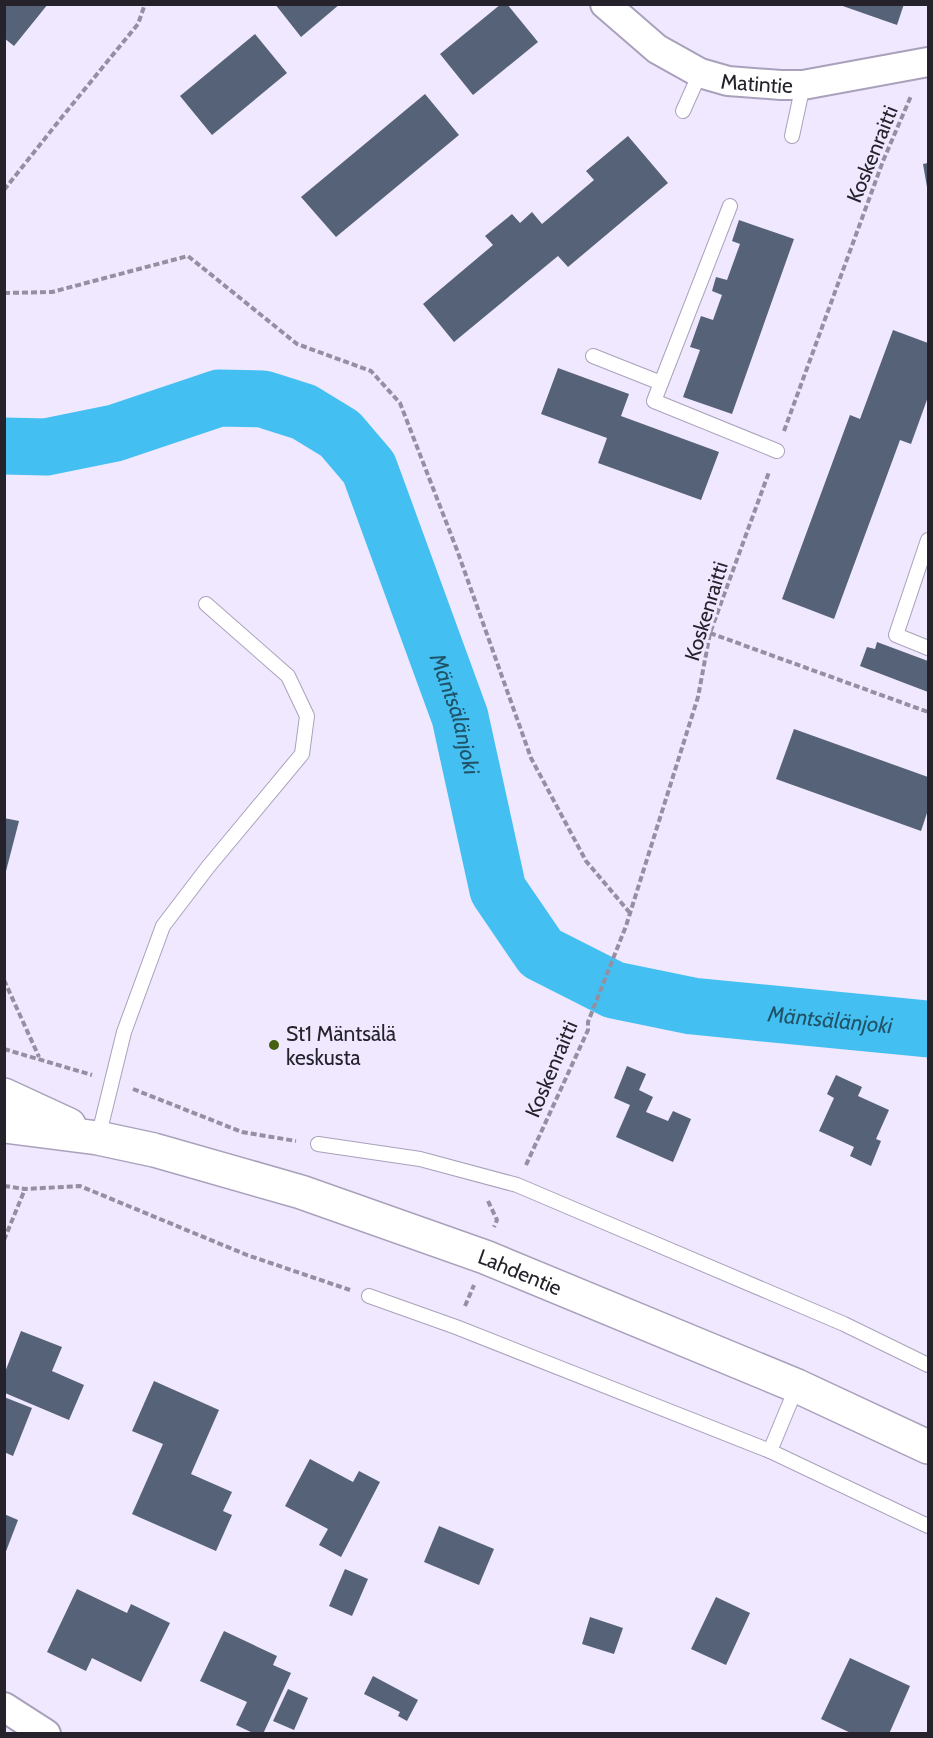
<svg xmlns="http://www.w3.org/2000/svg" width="933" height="1738" font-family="Cabin,sans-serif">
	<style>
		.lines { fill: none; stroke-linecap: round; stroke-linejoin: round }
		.river { stroke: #43bff2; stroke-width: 57 }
		.building { fill: #566278 }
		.lane-casing { stroke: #a9a1bb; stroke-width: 16 }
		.street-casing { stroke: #a9a1bb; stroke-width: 32 }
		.secondary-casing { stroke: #a9a1bb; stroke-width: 36 }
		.path { stroke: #958fa1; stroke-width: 4; stroke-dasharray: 6 3; stroke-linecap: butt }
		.lane { stroke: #fff; stroke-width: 14 }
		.street { stroke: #fff; stroke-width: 28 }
		.secondary { stroke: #fff; stroke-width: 33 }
		.poi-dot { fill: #466111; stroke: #efe8ff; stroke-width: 2 }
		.labels { text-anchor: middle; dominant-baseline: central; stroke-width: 6; stroke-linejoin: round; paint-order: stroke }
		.street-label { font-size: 21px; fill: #25222c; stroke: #efe8ff }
		.poi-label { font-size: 21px; fill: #25222c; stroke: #efe8ff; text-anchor: start }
		.water-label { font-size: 22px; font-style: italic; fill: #215368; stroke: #efe8ff }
	</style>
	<rect width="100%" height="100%" fill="#efe8ff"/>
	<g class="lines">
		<path class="river" id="s1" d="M4,446L46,447L115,433L219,398L263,399L304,412L340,434L369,468L460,717L498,890L541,953L614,990L692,1006L928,1029"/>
	</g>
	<g class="building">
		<path d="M4,4H48L14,46L4,38Z"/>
		<path d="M275,4H340L301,37Z"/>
		<path d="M501,4H507L538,42L473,95L440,54Z"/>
		<path d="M837,4H904L897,25Z"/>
		<path d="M255,34L287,73L212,135L180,96Z"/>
		<path d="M425,94L459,135L336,237L301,197Z"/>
		<path d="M628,136L668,183L568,267L558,256L454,342L423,304L493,245L485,236L512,214L520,223L532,212L542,224L594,180L586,171Z"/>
		<path d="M928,163V187H927L923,164Z"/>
		<path d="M739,220L794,239L732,414L683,397L700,350L690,347L701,316L713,320L722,295L712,291L716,277L727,280L740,244L732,241Z"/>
		<path d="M893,330L928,343V397L911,444L900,440L834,619L782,599L850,415L860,419Z"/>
		<path d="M558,368L629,394L621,416L719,452L701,500L598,463L607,438L541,414Z"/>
		<path d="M877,642L928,661V692L860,666L867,647L875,649Z"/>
		<path d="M794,729L928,777V810L921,831L776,779Z"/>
		<path d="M4,818L19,821L5,875L4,874Z"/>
		<path d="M627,1066L646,1074L639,1090L653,1097L646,1112L668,1121L673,1111L691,1119L673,1162L616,1137L630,1105L614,1098Z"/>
		<path d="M836,1075L862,1087L858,1096L889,1110L876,1139L881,1141L871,1166L850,1156L854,1147L819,1131L834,1098L827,1094Z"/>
		<path d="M21,1331L62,1347L52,1371L84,1385L69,1420L5,1393V1372Z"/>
		<path d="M154,1381L219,1410L191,1474L232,1492L223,1511L232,1515L216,1551L132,1514L163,1444L132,1431Z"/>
		<path d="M4,1397L32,1408L13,1456L4,1452Z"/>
		<path d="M310,1459L353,1482L359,1471L380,1482L341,1557L319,1545L328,1529L285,1506Z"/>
		<path d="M4,1514L18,1520L5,1554H4Z"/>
		<path d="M439,1526L494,1549L479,1585L424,1562Z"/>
		<path d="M345,1569L368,1579L352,1616L329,1606Z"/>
		<path d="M77,1589L127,1613L131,1604L170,1623L141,1682L92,1658L86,1671L47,1652Z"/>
		<path d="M716,1597L750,1613L726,1665L691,1649Z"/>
		<path d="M590,1617L623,1628L614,1654L582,1644Z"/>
		<path d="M224,1631L277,1656L273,1665L291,1673L263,1734H255L236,1725L247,1702L200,1681Z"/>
		<path d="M850,1658L910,1686L889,1734H853L821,1719Z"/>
		<path d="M373,1676L418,1700L407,1721L398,1716L400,1712L364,1694Z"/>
		<path d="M288,1689L308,1698L294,1730L273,1721Z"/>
	</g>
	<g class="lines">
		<defs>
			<g id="lane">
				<path d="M683,111L700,73"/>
				<path d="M792,136L803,85"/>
				<path d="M730,206L654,401L777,451"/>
				<path d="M593,356L661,383"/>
				<path d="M928,540L896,635L928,648"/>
				<path d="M98,1138L124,1032L163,926L208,867L302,754L307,716L288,676L206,604"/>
				<path d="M318,1144L420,1159L517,1185L844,1324L928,1365"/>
				<path d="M369,1296L456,1327L770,1451L928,1526"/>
				<path d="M770,1451L797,1386"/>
			</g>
			<g id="street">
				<path id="s2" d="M605,4L657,49L700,73L728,81L781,85H803L928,62"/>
				<path d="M4,1707L46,1734"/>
			</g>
			<g id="secondary">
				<path d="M4,1095L69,1125"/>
				<path id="s3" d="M4,1126L98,1138L154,1150L301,1192L485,1257L797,1386L928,1447"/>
			</g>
		</defs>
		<use href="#lane" class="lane-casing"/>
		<use href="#street" class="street-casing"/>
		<use href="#secondary" class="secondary-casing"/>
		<g class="path">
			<path d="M4,190L62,117L138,24L145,4"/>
			<path d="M4,293L52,292L188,256L297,344L371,371L400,403L457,550L531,758L586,861L630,913"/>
			<path d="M784,431L883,161L911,96"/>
			<path d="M710,633L928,712"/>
			<path d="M4,980L39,1057"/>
			<path d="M4,1049L92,1075"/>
			<path d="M133,1089L242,1132L296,1141"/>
			<path d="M526,1165L588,1030V1022L626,926L698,697L710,633L769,472"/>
			<path d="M4,1186L25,1189L80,1186L247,1255L350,1290"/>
			<path d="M488,1201L497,1220L494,1227"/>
			<path d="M4,1240L25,1189"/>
			<path d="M465,1306L474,1285"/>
		</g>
		<use href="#lane" class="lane"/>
		<use href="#street" class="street"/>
		<use href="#secondary" class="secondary"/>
	</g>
	<circle class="poi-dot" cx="274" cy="1045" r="6"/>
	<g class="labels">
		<g class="street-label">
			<text stroke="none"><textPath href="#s2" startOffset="176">Matintie</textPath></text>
			<text transform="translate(872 154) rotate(-68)">Koskenraitti</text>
			<text transform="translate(706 611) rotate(-73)">Koskenraitti</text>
			<text transform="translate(551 1069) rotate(-67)">Koskenraitti</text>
			<text stroke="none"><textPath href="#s3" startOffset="538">Lahdentie</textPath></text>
		</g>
		<g class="poi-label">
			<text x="286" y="1033">St1 Mäntsälä<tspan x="286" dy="24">keskusta</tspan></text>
		</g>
		<g class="water-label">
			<text stroke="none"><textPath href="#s1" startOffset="657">Mäntsälänjoki</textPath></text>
			<text stroke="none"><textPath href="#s1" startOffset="1215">Mäntsälänjoki</textPath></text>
		</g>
	</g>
	<rect width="933" height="1738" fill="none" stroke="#25222c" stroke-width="12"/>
</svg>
